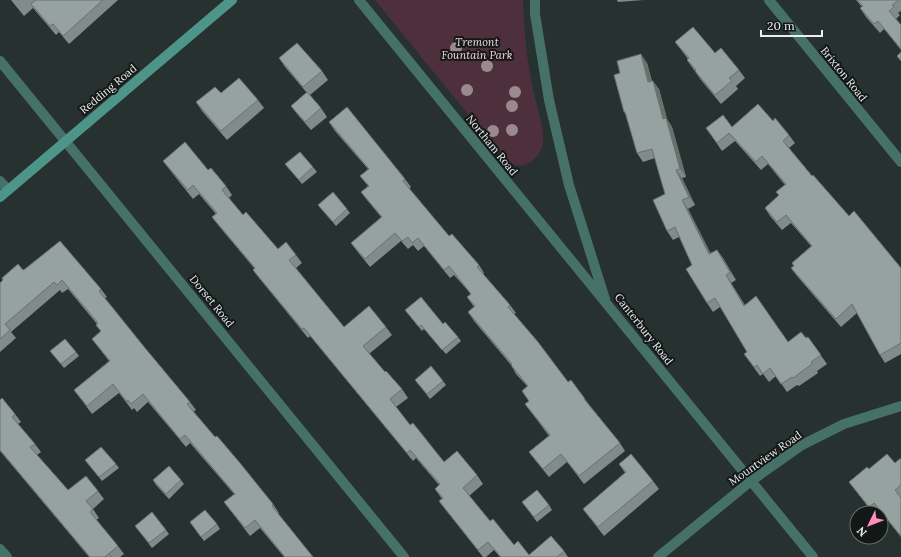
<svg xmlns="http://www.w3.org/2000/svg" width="901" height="557" font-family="Lora,serif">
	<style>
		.green { fill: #4d303b }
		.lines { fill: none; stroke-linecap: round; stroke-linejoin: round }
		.service { stroke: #467169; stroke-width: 10 }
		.minor { stroke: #467169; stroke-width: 10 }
		.tertiary { stroke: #467169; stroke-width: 10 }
		.secondary { stroke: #4e9589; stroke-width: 10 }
		.tree { fill: #9b8990 }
		.wall { fill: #818b89 }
		.shaded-wall { fill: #69716f }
		.building { fill: #96a29f; stroke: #69716f }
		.labels { text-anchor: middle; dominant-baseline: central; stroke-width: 4; stroke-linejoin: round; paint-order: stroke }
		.park-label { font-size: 11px; font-style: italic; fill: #fad1df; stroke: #131817 }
		.street-label { font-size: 11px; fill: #e9efee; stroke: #131817 }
	</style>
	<rect width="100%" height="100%" fill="#27312f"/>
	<path class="green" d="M375,0H523C524,27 526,53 531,79C534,99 544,123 543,143C541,155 528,169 515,165C510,163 506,160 502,156Z"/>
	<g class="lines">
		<path class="service" d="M0,181L8,190"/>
		<g class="minor">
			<path d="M769,0L901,162"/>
			<path d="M0,61L404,557"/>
			<path d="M751,481L802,445L844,424L901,406"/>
			<path d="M0,549L7,557"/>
		</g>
		<g class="tertiary">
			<path d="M359,0L813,557"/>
			<path d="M535,0V14L549,100L569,185L605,299"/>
			<path d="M658,557L751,481"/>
		</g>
		<path class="secondary" d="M0,197L232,0"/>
	</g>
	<g class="tree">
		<circle cx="456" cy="48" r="6"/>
		<circle cx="487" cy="66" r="6"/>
		<circle cx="467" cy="90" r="6"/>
		<circle cx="515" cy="92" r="6"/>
		<circle cx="512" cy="106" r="6"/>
		<circle cx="512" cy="130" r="6"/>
		<circle cx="493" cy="131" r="6"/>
	</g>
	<g class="wall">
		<path d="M11,0H118L69,44L59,32L56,35L33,8L24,16Z"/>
		<path d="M617,0H644L618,2Z"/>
		<path d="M856,0H901V11L898,13L900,15L896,19L901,25V50L884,29L880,33L866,17L860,8L862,7Z"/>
		<path d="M675,42L715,53L739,70L745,78L736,86L738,89L721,104L701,80L687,60L688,59Z"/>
		<path d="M279,58L322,71L328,80L310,95L321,108L327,117L311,130L297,114L291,106L307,93L285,67Z"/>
		<path d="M647,63L652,81L659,89L667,119L672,127L686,177L682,178L695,205L688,209L711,254L717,250L723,258L736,280L731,283L745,305L788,342L806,338L808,337L827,364L817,371L818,373L799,386L797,385L787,392L776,376L769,382L763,374L760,376L744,354L747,352L720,307L713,312L707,303L692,265L679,237L673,240L667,231L665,194L655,158L643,162L637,153L627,116L624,112L620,73Z"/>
		<path d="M221,93L258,100L264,108L227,140L202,111L196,102Z"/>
		<path d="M773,121L789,135L795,143L789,148L812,176L849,216L901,268V354L885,363L880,355L857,313L841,327L797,276L791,268L794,266L792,263L811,246L791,223L782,230L770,216L765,208L779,196L785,185L768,164L761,170L735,141L722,151L706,128L732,127Z"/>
		<path d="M329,122L405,179L411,187L409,189L449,236L479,265L484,273L483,274L510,305L516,313L514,314L568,382L585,399L591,407L620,443L625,451L584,484L567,462L549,477L535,460L529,452L549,436L525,404L529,401L522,391L527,386L516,374L511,365L474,321L468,312L474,307L467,297L471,294L454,275L450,278L424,246L418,251L413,245L408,249L401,241L370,267L357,251L351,243L381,217L367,200L361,192L368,186L360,176L368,169L335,131Z"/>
		<path d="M163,161L208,170L226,186L232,195L229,198L243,215L278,249L296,255L302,263L296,268L344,327H386L392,335L369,354L385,372L402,389L408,398L396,407L410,425L444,462L477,475L483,484L469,496L490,521L514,545L529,555L564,551L568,557H500L494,550L486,557H483L445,509L439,501L442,499L435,489L439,485L416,458L413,461L310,336L308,338L259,278L253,270L254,268L218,225L212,217L216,214L199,194L193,199L169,169Z"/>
		<path d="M285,164L313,167L317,172L302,184Z"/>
		<path d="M318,205L347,209L350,213L336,226Z"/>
		<path d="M23,270L101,289L107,297L105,298L145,348L190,402L196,410L193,412L273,504L279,513L278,514L313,557H284L260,528L250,536L230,510L224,502L234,494L190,443L186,447L148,402L137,412L134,408L132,410L119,393L92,414L74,390L109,361L92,339L101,332L96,325L97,324L68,289L62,293L60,290L11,332L16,338L0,352V283Z"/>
		<path d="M405,310L443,324L458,337L461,341L446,354L424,329L422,331Z"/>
		<path d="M50,351L76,352L79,356L64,368Z"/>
		<path d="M415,380L443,381L446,385L430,399Z"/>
		<path d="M0,400L15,414L21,422L18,424L35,444L41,452L37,455L68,490L98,491L104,499L93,509L99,518L96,520L118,546L124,554L120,557H89L0,451Z"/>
		<path d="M901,458V537L880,511L878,513H873L855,490L849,482L869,469L895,463Z"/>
		<path d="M85,460L116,464L119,468L102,481Z"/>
		<path d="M619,464L653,481L659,489L604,536L589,517L583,509L625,473Z"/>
		<path d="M153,480H181L184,484L169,499L156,485Z"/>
		<path d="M522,502L549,505L552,510L537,522Z"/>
		<path d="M190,522L217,524L220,529L204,541Z"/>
		<path d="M135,526L166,530L169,534L152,548Z"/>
	</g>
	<g class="shaded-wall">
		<path d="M641,54L647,63L654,91L648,82Z"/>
		<path d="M653,81L659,89L667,119L672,127L686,177L680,169L663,119Z"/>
		<path d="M676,170L682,178L695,205L689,197Z"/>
		<path d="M682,200L688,209L715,263L709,254Z"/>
		<path d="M717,250L723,258L736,280L730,272Z"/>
		<path d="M726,275L731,283L750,314L744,306Z"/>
	</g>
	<g class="building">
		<path d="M36,0H103L63,36L53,24L50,26L31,4Z"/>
		<path d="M857,0H899L892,5L894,7L889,11L901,25V49L878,21L874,24L860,8L863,6Z"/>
		<path d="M693,27L715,53L721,48L739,70L729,78L732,81L715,95L695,71L696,70L687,60L689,58L675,42Z"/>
		<path d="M297,43L322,71L303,87L279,58Z"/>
		<path d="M901,52V61L897,56Z"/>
		<path d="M641,54L648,82L653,81L663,119L666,118L680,169L676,170L689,197L682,200L709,254L717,250L730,272L726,275L744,306L756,296L788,342L801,332L806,338L808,337L821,355L811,362L812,364L793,378L792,377L781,384L770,368L763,374L757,365L754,367L744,354L747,352L715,298L707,303L686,269L692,265L675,227L667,231L653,200L665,194L652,149L637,153L625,112H624L614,75L620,73L617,61Z"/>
		<path d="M239,78L258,100L221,131L196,102L215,87L221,93Z"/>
		<path d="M307,92L321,108L305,122L291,106Z"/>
		<path d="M758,104L773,121L775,118L789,135L783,141L812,176L813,175L849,216L854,211L901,268V343L880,355L852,304L836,319L791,268L794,266L792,263L812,246L786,215L777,222L765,208L779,195L776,192L786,184L762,156L756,162L729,133L717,143L706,128L723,115L732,127Z"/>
		<path d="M347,107L405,179L403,181L449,236L452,234L479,265L477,267L510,305L508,307L538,342L568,382L571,380L585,399H584L620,443L579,476L561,454L543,469L529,452L550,435L525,404L529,401L522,391L528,386L511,365L512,364L468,312L475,306L467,297L471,294L449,266L444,270L418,238L412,243L408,237L402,241L395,233L365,259L351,243L382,217L361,192L369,186L360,176L369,169L329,122Z"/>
		<path d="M185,142L208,170L211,168L226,186L222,190L243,215L246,212L278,249L286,242L296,255L289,260L344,327L369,306L386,327L363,346L385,372L386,371L402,389L390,399L410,425L413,423L444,462L457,451L477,475L463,488L490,521L493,519L514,545L518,541L529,555L551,536L564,551L557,557H501L488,542L478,550L439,501L443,498L435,489L440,484L410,450L407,453L304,328L302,329L253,270L255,268L212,217L217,213L193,185L188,190L163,161Z"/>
		<path d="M300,152L313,167L299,180L285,164Z"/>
		<path d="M333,192L347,209L333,222L318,205Z"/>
		<path d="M60,241L101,289L99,291L145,348L190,402L187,404L215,437L217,436L240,463L273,504L272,506L313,557H285L255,520L245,528L224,502L235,494L185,435L180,439L143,394L131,404L128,400L127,402L113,384L87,406L74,390L110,361L92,339L101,331L96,325L98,323L62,280L57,285L54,282L5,324L10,330L0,339V283L3,280L2,278L18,264L23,270L25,269Z"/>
		<path d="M421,297L443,324L445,322L458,337L442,350L421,325L419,327L405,310Z"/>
		<path d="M65,339L76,352L61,364L50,351Z"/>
		<path d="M431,366L443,381L427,394L415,380Z"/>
		<path d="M2,398L15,414L12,417L35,444L30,447L68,490L86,476L98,491L86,501L93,509L90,512L118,546L105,557H90L0,450V400Z"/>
		<path d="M101,447L116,464L99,477L85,460Z"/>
		<path d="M631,454L653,481L598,527L583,509L626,472L619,464Z"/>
		<path d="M887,454L895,463L901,458V485L895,490L901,498V536L874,503L869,507L849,482L867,467L869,469Z"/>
		<path d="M169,466L181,480L166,494L153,480Z"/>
		<path d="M537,490L549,505L534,517L522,502Z"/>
		<path d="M205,510L217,524L201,537L190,522Z"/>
		<path d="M152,512L166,530L149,543L135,526Z"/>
		<path d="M109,554L111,557H105Z"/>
	</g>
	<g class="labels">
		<g class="park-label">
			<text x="477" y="42">Tremont<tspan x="477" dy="13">Fountain Park</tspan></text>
		</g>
		<g class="street-label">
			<text transform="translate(844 74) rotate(51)">Brixton Road</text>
			<text transform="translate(108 89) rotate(-40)">Redding Road</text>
			<text transform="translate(492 145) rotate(51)">Northam Road</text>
			<text transform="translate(212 301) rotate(51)">Dorset Road</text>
			<text transform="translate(644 329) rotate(52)">Canterbury Road</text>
			<text transform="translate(765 458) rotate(-35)">Mountview Road</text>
		</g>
	</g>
	<g transform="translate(869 525) rotate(227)"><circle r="19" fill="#131817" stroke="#696e6d"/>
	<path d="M0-3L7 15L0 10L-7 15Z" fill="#ff8eba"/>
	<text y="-6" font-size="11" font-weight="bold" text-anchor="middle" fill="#e9efee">N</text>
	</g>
	<path d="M761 30v6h61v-6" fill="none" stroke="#e9efee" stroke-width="2"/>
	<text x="767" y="30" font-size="12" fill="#e9efee" stroke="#131817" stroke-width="3" paint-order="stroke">20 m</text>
</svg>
